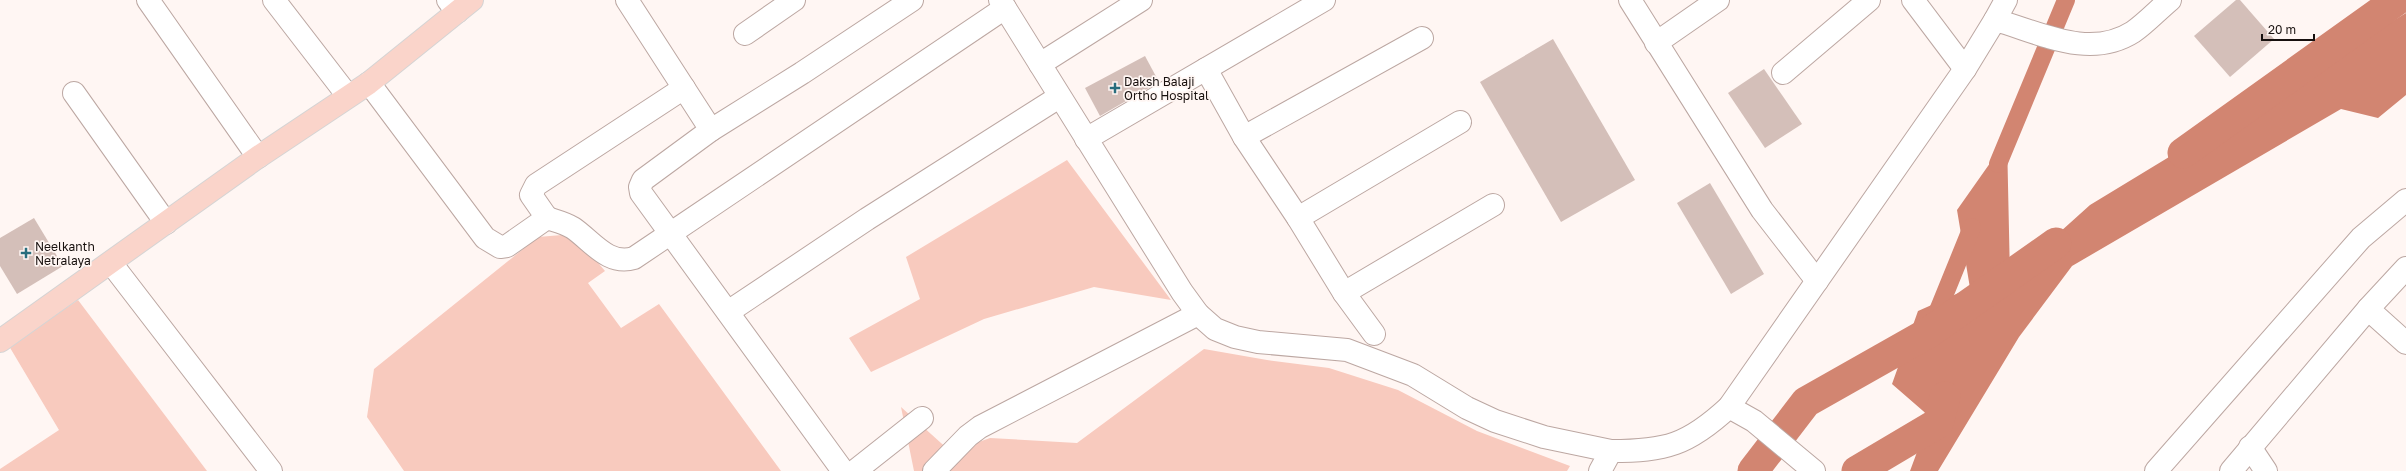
<svg xmlns="http://www.w3.org/2000/svg" width="2406" height="471" font-family="'Golos Text',sans-serif">
	<style>
		.green { fill: #f8cabe }
		.water { fill: #d28571 }
		.lines { fill: none; stroke-linecap: round; stroke-linejoin: round }
		.canal { stroke: #d28571; stroke-width: 18 }
		.river { stroke: #d28571; stroke-width: 31 }
		.building { fill: #d4bfb9 }
		.minor-casing { stroke: #bca7a2; stroke-width: 24 }
		.major-casing { stroke: #d5d4d4; stroke-width: 24 }
		.minor { stroke: #fff; stroke-width: 22 }
		.major { stroke: #fad4ca; stroke-width: 22 }
		.poi-dot { fill: #286d7d; stroke: #fff6f3; stroke-width: 1.5 }
		.labels { text-anchor: middle; dominant-baseline: central; stroke-width: 3.5; stroke-linejoin: round; paint-order: stroke }
		.poi-label { font-size: 12px; fill: #17100e; stroke: #fff6f3; text-anchor: start }
	</style>
	<rect width="100%" height="100%" fill="#fff6f3"/>
	<g class="green">
		<path d="M1067,160L1171,300L1094,287L984,319L871,372L849,338L920,299L906,257Z"/>
		<path d="M574,234L605,271L588,283L621,328L659,304L781,471H404L367,417L374,369L538,237Z"/>
		<path d="M78,300L207,471H0V469L59,430L9,346Z"/>
		<path d="M1204,349L1267,360L1329,368L1398,390L1477,431L1570,466L1567,471H914L901,407L951,452L990,438L1077,443Z"/>
	</g>
	<path class="water" d="M2406,13V95L2378,118L2341,109L2072,266L2019,337L1938,471H1910L1930,417L1892,384L1918,311L1970,288L1957,210L2007,139L2010,277L2090,205Z"/>
	<g class="lines">
		<g class="canal">
			<path d="M1998,164L2066,0"/>
			<path d="M1933,323L1972,227"/>
		</g>
		<g class="river">
			<path d="M2183,153L2397,0"/>
			<path d="M1753,471L1806,402L1928,333L2056,243"/>
			<path d="M1857,471L1938,423L1945,397"/>
		</g>
	</g>
	<g class="building">
		<path d="M2236,0H2240L2274,39L2230,77L2194,36Z"/>
		<path d="M1553,39L1635,180L1561,222L1480,82Z"/>
		<path d="M1145,56L1159,82L1100,116L1085,88Z"/>
		<path d="M1764,69L1802,124L1765,148L1728,93Z"/>
		<path d="M1710,183L1764,274L1731,294L1677,203Z"/>
		<path d="M34,218L63,266L17,294L0,266V238Z"/>
	</g>
	<g class="lines">
		<defs>
			<g id="minor">
				<path d="M148,0L258,157"/>
				<path d="M274,0L348,96"/>
				<path d="M448,0L457,12"/>
				<path d="M627,0L711,130L643,180L640,187L641,193L843,471"/>
				<path d="M1000,0L1182,292L1198,314L1215,329L1235,337L1258,342L1347,350L1413,375L1467,408L1495,421L1544,437L1611,451"/>
				<path d="M1630,0L1762,210L1817,281"/>
				<path d="M1913,0L1965,69"/>
				<path d="M1995,20L2006,0"/>
				<path d="M745,34L794,0"/>
				<path d="M1656,43L1718,0"/>
				<path d="M1040,64L1141,0"/>
				<path d="M1206,69L1244,137L1298,218L1344,293L1374,334"/>
				<path d="M1783,73L1869,0"/>
				<path d="M369,83L485,238L500,247L507,246L547,218L531,195L536,185L684,88"/>
				<path d="M74,93L166,223"/>
				<path d="M711,130L802,73L912,0"/>
				<path d="M1244,137L1422,38"/>
				<path d="M1086,139L1324,0"/>
				<path d="M547,218C556,221 565,223 573,228C592,241 608,266 634,258L1005,8"/>
				<path d="M1298,218L1460,122"/>
				<path d="M111,263L271,471"/>
				<path d="M1344,293L1493,205"/>
				<path d="M2368,309L2406,343"/>
				<path d="M728,312L867,219L1059,97"/>
				<path d="M1729,407L1754,421L1814,471"/>
				<path d="M2250,447L2266,471"/>
				<path d="M855,471L922,418"/>
				<path d="M934,471L968,436L980,427L1198,314"/>
				<path d="M1600,471L1611,451C1666,451 1688,445 1729,407L1965,69L1995,20C2039,32 2089,60 2133,32C2146,23 2158,10 2170,0"/>
				<path d="M2156,471L2361,238L2406,200"/>
				<path d="M2231,471L2368,309L2406,268"/>
			</g>
			<path id="major" d="M0,341L258,157L369,83L472,0"/>
		</defs>
		<use href="#minor" class="minor-casing"/>
		<use href="#major" class="major-casing"/>
		<use href="#minor" class="minor"/>
		<use href="#major" class="major"/>
	</g>
	<g class="poi-dot">
		<path d="M1113 82h4v4h4v4h-4v4h-4v-4h-4v-4h4z"/>
		<path d="M24 247h4v4h4v4h-4v4h-4v-4h-4v-4h4z"/>
	</g>
	<g class="labels">
		<g class="poi-label">
			<text x="1124" y="81">Daksh Balaji<tspan x="1124" dy="14">Ortho Hospital</tspan></text>
			<text x="35" y="246">Neelkanth<tspan x="35" dy="14">Netralaya</tspan></text>
		</g>
	</g>
	<path d="M2262 34v6h52v-6" fill="none" stroke="#17100e" stroke-width="2"/>
	<text x="2268" y="34" font-size="12" fill="#17100e" stroke="#fff6f3" stroke-width="3" paint-order="stroke">20 m</text>
</svg>
